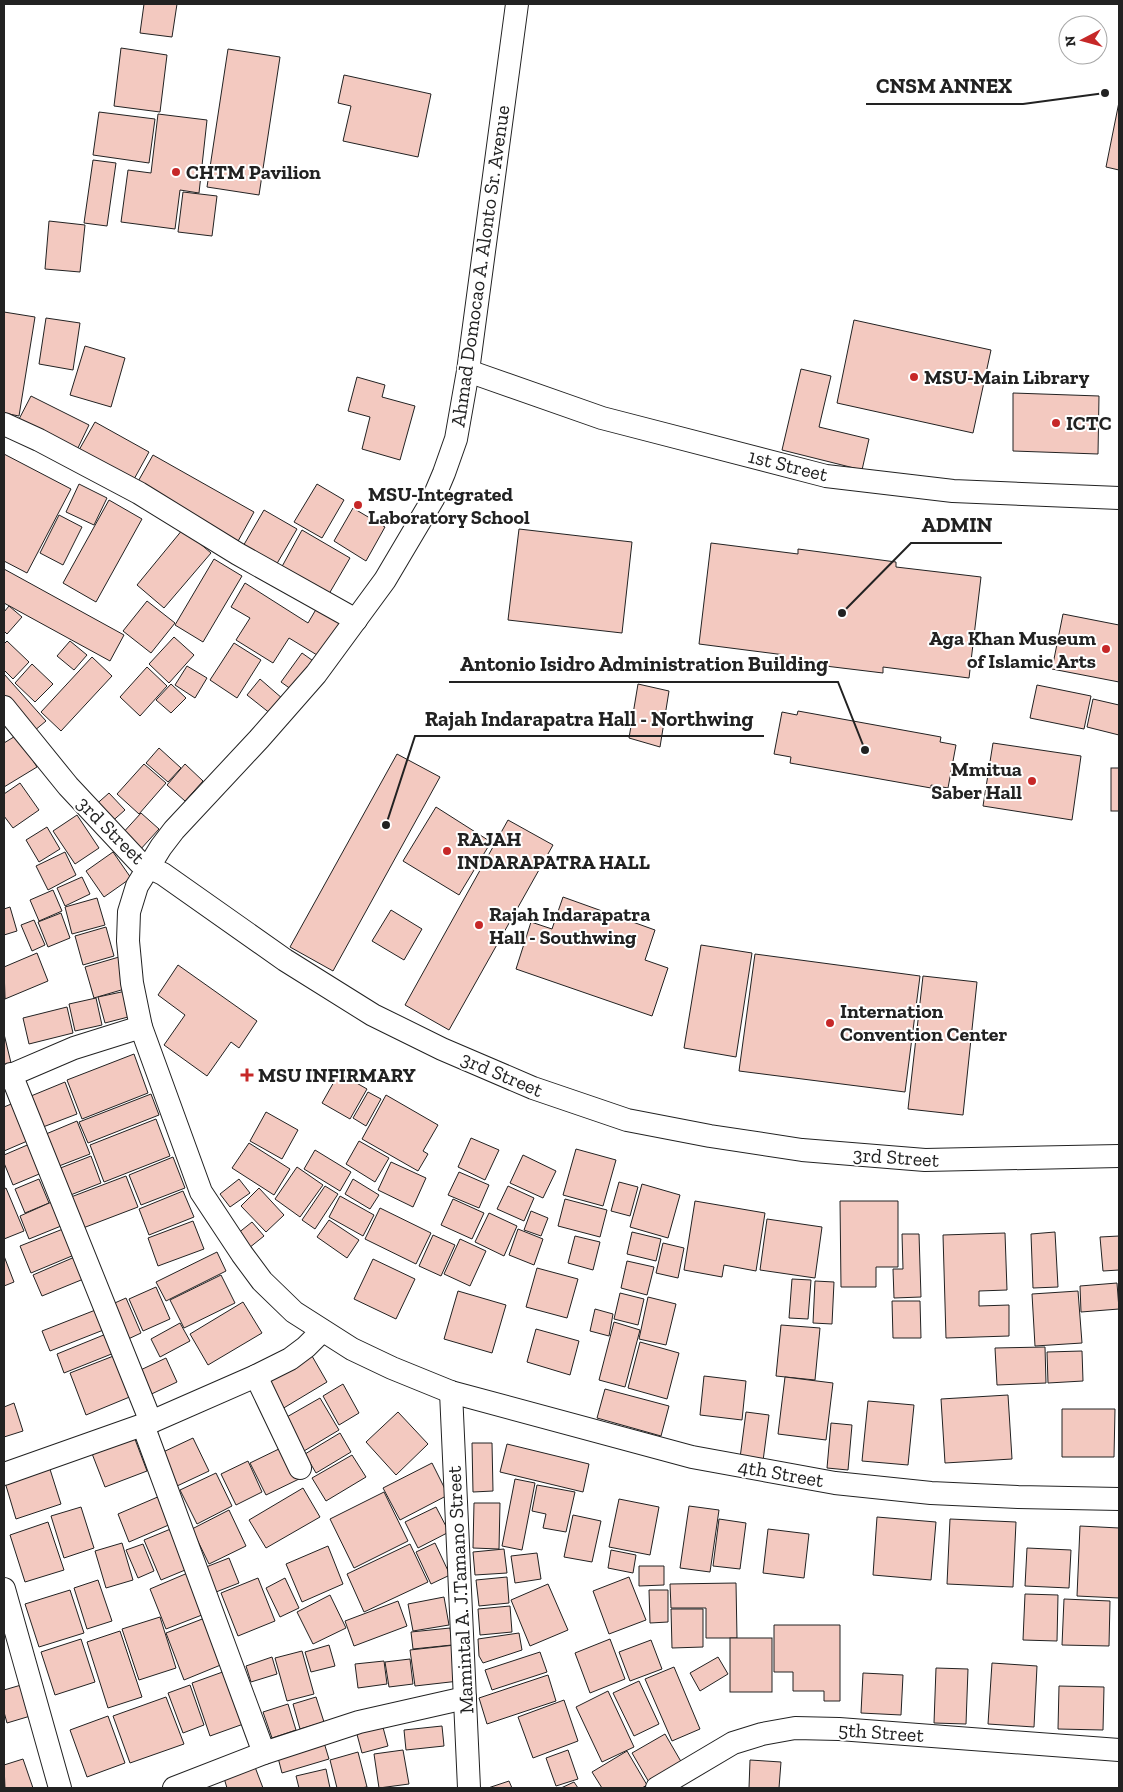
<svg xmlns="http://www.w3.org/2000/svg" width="1123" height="1792" font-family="'Zilla Slab',serif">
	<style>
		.building { fill: #f3c9c0; stroke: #222 }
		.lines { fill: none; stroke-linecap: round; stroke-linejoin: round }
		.minor-casing { stroke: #222; stroke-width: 24 }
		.minor { stroke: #fff; stroke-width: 22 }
		.poi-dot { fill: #c62828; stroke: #fff; stroke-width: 2 }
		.labels { text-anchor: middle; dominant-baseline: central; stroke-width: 4; stroke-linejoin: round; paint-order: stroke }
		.poi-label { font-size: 20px; font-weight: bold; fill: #222; stroke: #fff; text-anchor: start }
		.street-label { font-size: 20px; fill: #222; stroke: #fff }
		.leader { fill: none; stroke: #222; stroke-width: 2 }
		.callout-dot { fill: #222; stroke: #fff; stroke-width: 2 }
		.callout-label { font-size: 21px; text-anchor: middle; font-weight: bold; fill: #222; stroke: #fff; stroke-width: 4; stroke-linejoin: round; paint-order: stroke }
	</style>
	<rect width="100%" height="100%" fill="#fff"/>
	<g class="building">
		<path d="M144,4H177L172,37L140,33Z"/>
		<path d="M121,48L167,55L160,112L114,106Z"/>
		<path d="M228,49L280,57L259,195L207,187Z"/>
		<path d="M344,75L431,94L418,157L343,141L351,106L338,103Z"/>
		<path d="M1119,102V170L1106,167Z"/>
		<path d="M99,112L155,119L149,163L93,155Z"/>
		<path d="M158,114L207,120L199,193L180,190L175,229L121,222L128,170L151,173Z"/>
		<path d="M93,160L116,163L107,226L84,223Z"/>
		<path d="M183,192L217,196L212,236L178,232Z"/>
		<path d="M49,221L85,225L80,272L45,269Z"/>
		<path d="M4,312L35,317L19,416L4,413Z"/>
		<path d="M46,318L80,323L73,370L39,364Z"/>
		<path d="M854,320L991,350L973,433L837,403Z"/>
		<path d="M85,346L125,358L111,407L70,395Z"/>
		<path d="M801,369L831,376L819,427L869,439L862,470L782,450Z"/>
		<path d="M357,377L385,385L382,397L415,406L400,460L362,449L370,417L348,411Z"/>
		<path d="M1013,393L1099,396L1098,454L1013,451Z"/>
		<path d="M31,396L89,425L76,452L17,423Z"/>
		<path d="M95,422L149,452L133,481L79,450Z"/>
		<path d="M4,454L71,489L27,573L4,561Z"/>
		<path d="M153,455L254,512L237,543L136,485Z"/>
		<path d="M79,484L107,498L94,525L66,512Z"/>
		<path d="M317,484L344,500L322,538L294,522Z"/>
		<path d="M109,500L142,519L96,602L63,583Z"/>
		<path d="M353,508L385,527L366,561L334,541Z"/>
		<path d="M264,510L297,529L275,567L242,548Z"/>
		<path d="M59,515L82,527L63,565L40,553Z"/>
		<path d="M183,529L211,553L164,608L137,585Z"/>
		<path d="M519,529L632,542L622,633L508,620Z"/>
		<path d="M302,530L350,558L326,599L279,572Z"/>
		<path d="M711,543L798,554V549L896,562V567L981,577L969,678L883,667V673L784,661L785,655L699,644Z"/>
		<path d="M214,559L242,576L203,642L175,625Z"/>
		<path d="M4,569L124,635L110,661L4,603Z"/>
		<path d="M245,583L308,623L318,606L344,622L322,658L289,638L273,663L236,640L250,618L231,607Z"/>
		<path d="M147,601L175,623L151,653L123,631Z"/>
		<path d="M9,606L22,617L7,634L4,631V612Z"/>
		<path d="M1063,614L1119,625V682L1052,669Z"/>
		<path d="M174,637L194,655L169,683L149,664Z"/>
		<path d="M7,641L29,662L13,679L4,670V644Z"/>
		<path d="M70,641L87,655L74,670L57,656Z"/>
		<path d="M234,643L261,660L237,698L210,680Z"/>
		<path d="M302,653L316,663L295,692L281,682Z"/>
		<path d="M92,657L112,676L61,731L41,712Z"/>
		<path d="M32,664L53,684L35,702L15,683Z"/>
		<path d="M187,666L207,678L195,698L175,685Z"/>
		<path d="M147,667L167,686L140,716L120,697Z"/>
		<path d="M4,674L46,721L34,731L4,697Z"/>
		<path d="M260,679L283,699L271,714L247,695Z"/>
		<path d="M171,684L186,698L171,713L156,700Z"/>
		<path d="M638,684L669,691L660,747L629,738Z"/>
		<path d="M1037,685L1091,696L1084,729L1030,718Z"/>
		<path d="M1093,699L1119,705V735L1087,727Z"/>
		<path d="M798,711L941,737L940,742L956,745L948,788L931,785V788L790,763L791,757L774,754L782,712L797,715Z"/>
		<path d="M17,735L37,767L4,787V743Z"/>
		<path d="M993,743L1081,756L1072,820L983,806Z"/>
		<path d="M159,748L181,768L168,782L146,763Z"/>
		<path d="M397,754L440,777L333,971L290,947Z"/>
		<path d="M144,764L166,783L139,814L117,794Z"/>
		<path d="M185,764L203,781L185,801L167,785Z"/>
		<rect x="1111" y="768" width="8" height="43"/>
		<path d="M20,783L39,810L13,828L4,816V794Z"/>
		<path d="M109,793L125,810L108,825L92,808Z"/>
		<path d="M436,807L491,842L459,895L403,861Z"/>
		<path d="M141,813L159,829L139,851L121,835Z"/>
		<path d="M77,815L99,848L75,864L53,831Z"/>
		<path d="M508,820L553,845L449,1030L405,1005Z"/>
		<path d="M47,827L60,849L39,862L26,840Z"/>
		<path d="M65,852L76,875L48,890L36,866Z"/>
		<path d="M113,852L131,878L104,897L86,871Z"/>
		<path d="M82,877L90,894L65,906L57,888Z"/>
		<path d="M53,890L62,911L39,921L30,900Z"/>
		<path d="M563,897L655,930L645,960L668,968L652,1016L516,969L531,922L552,929Z"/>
		<path d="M97,898L105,925L72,934L65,907Z"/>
		<path d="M10,907L17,931L4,935V909Z"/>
		<path d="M391,910L422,929L404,960L372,941Z"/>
		<path d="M61,913L70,938L48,947L38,922Z"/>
		<path d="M34,920L45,945L32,951L21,925Z"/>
		<path d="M106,927L114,956L83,965L75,936Z"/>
		<path d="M701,945L752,953L736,1057L684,1048Z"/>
		<path d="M37,953L48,981L5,999L4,967Z"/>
		<path d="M755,954L920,976L905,1092L739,1071Z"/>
		<path d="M119,957L128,988L94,998L85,967Z"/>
		<path d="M178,965L257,1021L239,1048L231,1042L207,1076L164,1045L185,1015L158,995Z"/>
		<path d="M923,976L977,982L963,1115L908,1109Z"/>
		<path d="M126,991L132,1016L105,1023L98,997Z"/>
		<path d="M96,998L102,1025L75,1031L69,1004Z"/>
		<path d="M67,1007L73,1033L29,1044L23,1018Z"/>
		<path d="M4,1034L12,1067L4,1069Z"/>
		<path d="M134,1054L148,1093L82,1119L67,1080Z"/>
		<path d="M339,1073L367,1089L350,1119L322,1103Z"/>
		<path d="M65,1082L77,1114L43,1127L31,1096Z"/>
		<path d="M368,1092L381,1099L366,1126L353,1118Z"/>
		<path d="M151,1094L159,1115L88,1143L79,1122Z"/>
		<path d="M386,1095L438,1125L423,1151L428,1154L418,1171L362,1139Z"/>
		<path d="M16,1102L32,1139L4,1151V1107Z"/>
		<path d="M266,1112L298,1130L282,1159L250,1141Z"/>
		<path d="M156,1119L170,1156L104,1182L90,1145Z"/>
		<path d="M77,1121L90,1154L59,1166L46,1134Z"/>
		<path d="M471,1138L499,1150L485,1180L458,1167Z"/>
		<path d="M359,1141L389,1158L375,1182L346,1164Z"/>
		<path d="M32,1143L44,1172L13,1185L4,1163V1155Z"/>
		<path d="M249,1143L290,1169L274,1195L232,1168Z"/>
		<path d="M576,1149L616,1160L603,1206L563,1195Z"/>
		<path d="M315,1150L351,1172L340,1191L304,1169Z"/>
		<path d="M523,1155L556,1171L543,1198L510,1183Z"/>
		<path d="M91,1156L101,1183L68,1196L58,1169Z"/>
		<path d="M173,1157L185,1188L141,1205L129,1175Z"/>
		<path d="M391,1162L426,1178L413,1207L378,1190Z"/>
		<path d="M297,1167L323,1185L300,1217L275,1199Z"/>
		<path d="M459,1172L489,1185L479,1208L448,1195Z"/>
		<path d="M126,1176L138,1207L83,1228L71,1197Z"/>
		<path d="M39,1179L49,1203L25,1213L15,1189Z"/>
		<path d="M239,1179L250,1193L230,1207L220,1194Z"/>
		<path d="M353,1179L379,1195L370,1209L345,1194Z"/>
		<path d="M619,1182L638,1187L630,1216L611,1211Z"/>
		<path d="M642,1184L680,1195L668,1238L630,1227Z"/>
		<path d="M325,1186L338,1194L315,1229L302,1220Z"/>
		<path d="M508,1186L534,1198L524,1221L497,1209Z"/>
		<path d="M6,1188L24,1231L4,1239V1189Z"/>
		<path d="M259,1188L284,1215L266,1232L241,1206Z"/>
		<path d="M183,1191L194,1217L149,1235L139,1209Z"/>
		<path d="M340,1196L374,1215L363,1236L329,1217Z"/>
		<path d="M453,1199L484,1213L472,1239L441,1225Z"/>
		<path d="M565,1199L607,1210L600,1237L558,1226Z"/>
		<path d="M56,1200L66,1224L29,1239L20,1216Z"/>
		<path d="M695,1201L765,1213L756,1271L724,1265L722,1277L684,1270Z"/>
		<path d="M840,1201H898V1267H876V1287H841Z"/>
		<path d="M380,1208L431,1233L416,1264L365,1239Z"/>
		<path d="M531,1211L548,1218L541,1236L524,1230Z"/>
		<path d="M489,1213L517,1226L504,1256L475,1242Z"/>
		<path d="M767,1219L822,1227L815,1278L760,1270Z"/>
		<path d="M329,1220L359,1240L347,1258L317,1237Z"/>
		<path d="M193,1221L204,1249L158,1266L148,1238Z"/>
		<path d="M252,1222L264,1236L249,1248L237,1234Z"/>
		<path d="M68,1227L79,1253L31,1273L20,1246Z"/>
		<path d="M518,1229L543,1239L534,1265L509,1255Z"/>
		<path d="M632,1232L661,1239L656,1261L627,1254Z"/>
		<path d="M1055,1232L1058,1287L1033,1288L1031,1234Z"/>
		<path d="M1005,1233L1007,1290L979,1291V1306L1009,1305V1336L946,1338L943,1235Z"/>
		<path d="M902,1234H919L921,1297L894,1298L893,1269H903Z"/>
		<path d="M433,1235L455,1245L441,1276L419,1266Z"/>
		<path d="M575,1236L600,1242L593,1270L568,1263Z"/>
		<path d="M1119,1236V1270L1103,1271L1100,1237Z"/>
		<path d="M460,1239L486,1251L470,1286L444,1274Z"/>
		<path d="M663,1243L684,1248L678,1278L656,1273Z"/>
		<path d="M217,1252L226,1271L166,1301L156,1282Z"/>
		<path d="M4,1256L14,1282L4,1286Z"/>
		<path d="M77,1256L86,1278L42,1296L33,1275Z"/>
		<path d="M373,1259L415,1279L396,1319L354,1299Z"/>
		<path d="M627,1261L654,1267L647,1295L621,1288Z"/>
		<path d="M537,1268L578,1279L567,1318L526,1307Z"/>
		<path d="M221,1275L235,1303L184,1328L170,1300Z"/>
		<path d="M792,1279L811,1280L808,1319L789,1318Z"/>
		<path d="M815,1281L834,1282L832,1324L813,1323Z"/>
		<path d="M1117,1283L1119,1309L1081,1312L1080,1286Z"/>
		<path d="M156,1287L170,1319L143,1331L129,1299Z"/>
		<path d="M458,1291L506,1305L492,1353L444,1339Z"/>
		<path d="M1078,1291L1082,1343L1035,1346L1032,1294Z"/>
		<path d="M620,1293L644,1299L638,1325L614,1319Z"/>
		<path d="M648,1297L676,1304L666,1345L639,1339Z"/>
		<path d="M126,1298L141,1333L124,1341L108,1306Z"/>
		<path d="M892,1301H920L921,1338H893Z"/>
		<path d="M243,1302L262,1333L208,1365L190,1334Z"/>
		<path d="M98,1309L106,1329L50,1351L42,1331Z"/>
		<path d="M595,1309L613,1314L609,1336L590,1331Z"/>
		<path d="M614,1322L640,1330L625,1387L599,1380Z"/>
		<path d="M180,1323L190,1341L160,1357L151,1339Z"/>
		<path d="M781,1325L820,1328L815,1380L776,1376Z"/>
		<path d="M536,1329L579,1341L570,1375L527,1362Z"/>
		<path d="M111,1332L119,1351L64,1373L57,1354Z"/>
		<path d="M640,1342L679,1353L667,1399L628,1388Z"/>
		<path d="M1045,1347L1046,1383L997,1385L995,1348Z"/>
		<path d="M1082,1351L1083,1381L1048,1383L1047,1352Z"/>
		<path d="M116,1355L132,1396L86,1415L70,1373Z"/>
		<path d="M312,1356L327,1382L282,1409L266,1383Z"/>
		<path d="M166,1358L177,1382L143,1398L132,1374Z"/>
		<path d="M704,1376L746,1381L742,1420L700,1415Z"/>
		<path d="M785,1377L833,1383L826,1440L778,1434Z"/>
		<path d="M343,1384L359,1413L339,1425L323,1396Z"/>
		<path d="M605,1389L669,1406L661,1436L597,1418Z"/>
		<path d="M1008,1395L1012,1459L945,1463L941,1399Z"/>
		<path d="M320,1398L339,1430L304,1451L285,1418Z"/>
		<path d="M868,1401L914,1405L908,1465L862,1461Z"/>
		<path d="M14,1403L23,1431L4,1437V1407Z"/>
		<path d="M1062,1409H1115L1114,1457H1062Z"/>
		<path d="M398,1412L428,1444L396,1475L366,1442Z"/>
		<path d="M746,1412L769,1415L763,1461L740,1458Z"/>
		<path d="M831,1423L852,1425L848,1470L827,1468Z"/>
		<path d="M340,1433L351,1452L316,1473L305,1454Z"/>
		<path d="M133,1434L147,1471L105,1487L91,1451Z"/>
		<path d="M193,1438L209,1471L177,1486L161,1453Z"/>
		<path d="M472,1443H492L493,1491L473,1492Z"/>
		<path d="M507,1444L589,1464L583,1492L500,1472Z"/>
		<path d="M283,1447L299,1479L266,1495L250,1463Z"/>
		<path d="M352,1455L366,1477L326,1501L312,1478Z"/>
		<path d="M248,1461L262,1492L236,1505L221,1474Z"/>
		<path d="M48,1463L61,1504L16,1519L4,1479Z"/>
		<path d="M432,1463L448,1495L400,1520L383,1488Z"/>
		<path d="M216,1473L232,1506L197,1524L180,1490Z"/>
		<path d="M515,1479L535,1483L522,1550L502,1546Z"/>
		<path d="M537,1485L575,1492L566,1532L543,1528L546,1514L532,1511Z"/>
		<path d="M303,1488L320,1517L266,1548L249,1520Z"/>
		<path d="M384,1492L408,1541L354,1568L330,1519Z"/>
		<path d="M160,1496L171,1524L129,1542L118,1514Z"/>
		<path d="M619,1499L659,1507L650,1555L609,1547Z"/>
		<path d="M474,1503H500L499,1549L473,1548Z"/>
		<path d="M689,1506L719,1510L710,1572L680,1568Z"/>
		<path d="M81,1507L94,1548L64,1558L51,1516Z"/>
		<path d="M436,1507L449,1532L418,1548L405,1522Z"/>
		<path d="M229,1510L246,1546L209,1564L192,1529Z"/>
		<path d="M573,1515L601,1521L592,1562L564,1557Z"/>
		<path d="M877,1517L936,1522L931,1580L873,1575Z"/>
		<path d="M719,1519L746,1523L740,1569L713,1566Z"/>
		<path d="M950,1519L1016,1522L1013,1587L947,1584Z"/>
		<path d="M48,1522L64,1570L25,1582L10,1535Z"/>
		<path d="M1080,1526L1119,1528V1598L1077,1596Z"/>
		<path d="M173,1528L190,1568L161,1580L144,1540Z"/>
		<path d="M768,1529L809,1534L804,1578L763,1573Z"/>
		<path d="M122,1543L133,1580L106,1588L95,1551Z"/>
		<path d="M435,1543L450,1575L431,1584L416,1552Z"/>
		<path d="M143,1544L154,1571L138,1578L126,1550Z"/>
		<path d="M410,1544L428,1582L364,1612L347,1574Z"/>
		<path d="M328,1546L343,1584L302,1602L286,1564Z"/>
		<path d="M1027,1548L1071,1550L1069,1588L1025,1586Z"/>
		<path d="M504,1549L507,1573L475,1575L473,1552Z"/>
		<path d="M611,1550L636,1555L633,1573L608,1568Z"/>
		<path d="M537,1553L541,1579L515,1583L511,1556Z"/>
		<path d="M229,1558L239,1583L216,1592L206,1567Z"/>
		<path d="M639,1566H664V1585L639,1586Z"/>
		<path d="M190,1572L207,1613L166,1629L150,1589Z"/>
		<path d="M507,1577L509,1603L479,1606L476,1580Z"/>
		<path d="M629,1577L646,1620L609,1634L593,1591Z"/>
		<path d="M258,1578L275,1621L238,1636L221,1593Z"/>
		<path d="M285,1578L299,1608L280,1617L266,1588Z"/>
		<path d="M98,1580L112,1621L87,1629L74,1588Z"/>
		<path d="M736,1583L737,1638H706V1608H671L670,1584Z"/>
		<path d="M548,1584L568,1630L530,1646L511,1600Z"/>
		<path d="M70,1590L84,1633L39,1647L25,1604Z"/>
		<path d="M649,1590H668V1622L650,1623Z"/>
		<path d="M1025,1594L1058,1595L1057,1641L1023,1640Z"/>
		<path d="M330,1595L346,1628L313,1644L297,1612Z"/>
		<path d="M444,1597L449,1625L413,1631L408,1604Z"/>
		<path d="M1064,1599L1110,1601L1109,1646L1062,1645Z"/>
		<path d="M398,1601L407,1626L354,1646L345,1621Z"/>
		<path d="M510,1606L512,1632L480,1635L478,1609Z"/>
		<path d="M671,1609H703V1647L672,1648Z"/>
		<path d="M210,1616L228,1662L184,1680L166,1633Z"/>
		<path d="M160,1617L176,1668L139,1680L122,1629Z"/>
		<path d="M774,1625H840V1701H824V1691H793V1672H774Z"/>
		<path d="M450,1628L452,1645L413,1649L411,1632Z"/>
		<path d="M120,1631L142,1697L108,1708L87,1642Z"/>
		<path d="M519,1633L522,1650L483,1663L479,1656L478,1639Z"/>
		<rect x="730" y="1638" width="42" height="54"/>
		<path d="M81,1639L95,1682L55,1695L41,1652Z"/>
		<path d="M610,1639L625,1679L590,1693L575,1653Z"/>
		<path d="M651,1640L662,1669L630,1681L619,1652Z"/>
		<path d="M329,1645L335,1666L311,1672L305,1652Z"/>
		<path d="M455,1645L459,1681L415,1686L410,1650Z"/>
		<path d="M302,1651L314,1694L287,1701L275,1658Z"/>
		<path d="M540,1652L547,1672L492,1690L485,1670Z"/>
		<path d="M272,1657L277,1674L251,1682L246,1666Z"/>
		<path d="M718,1657L728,1674L700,1691L690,1673Z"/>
		<path d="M410,1659L413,1684L389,1687L385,1662Z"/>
		<path d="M384,1661L387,1684L358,1688L355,1664Z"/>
		<path d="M992,1663L1037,1666L1034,1727L988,1724Z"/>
		<path d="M674,1667L700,1729L672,1741L645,1679Z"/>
		<path d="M936,1668L968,1669L966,1724L934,1723Z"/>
		<path d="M231,1669L249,1722L210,1736L192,1683Z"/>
		<path d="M863,1673L903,1675L901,1715L861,1713Z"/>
		<path d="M548,1675L556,1701L487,1724L479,1698Z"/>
		<path d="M639,1681L659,1724L634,1736L613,1693Z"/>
		<path d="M28,1683L37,1714L7,1723L4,1712V1690Z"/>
		<path d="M190,1685L204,1725L183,1733L168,1693Z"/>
		<path d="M1059,1686L1104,1687L1103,1730L1058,1729Z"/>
		<path d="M608,1691L634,1747L602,1762L576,1707Z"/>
		<path d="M166,1697L184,1744L130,1763L113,1716Z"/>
		<path d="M316,1697L324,1722L300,1729L293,1704Z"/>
		<path d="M564,1700L578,1741L533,1758L518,1717Z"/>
		<path d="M288,1704L296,1730L272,1738L263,1712Z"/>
		<path d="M108,1716L125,1763L87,1777L70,1730Z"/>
		<path d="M381,1720L388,1746L362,1753L355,1727Z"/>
		<path d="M442,1726L444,1746L406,1750L404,1730Z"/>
		<path d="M665,1734L683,1765L650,1784L632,1753Z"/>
		<path d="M322,1736L329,1759L282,1773L276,1750Z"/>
		<path d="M403,1750L409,1784L379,1788L374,1754Z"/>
		<path d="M568,1750L578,1779L556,1786L546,1758Z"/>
		<path d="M627,1751L647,1785L642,1788H602L592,1772Z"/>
		<path d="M358,1752L367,1787L361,1788H337L330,1760Z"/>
		<path d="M23,1759L33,1788H5L4,1765Z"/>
		<path d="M750,1760L781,1762L779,1788H749Z"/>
		<path d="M255,1767L263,1788H227L224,1778Z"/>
		<path d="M326,1769L330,1788H299L296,1776Z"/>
		<path d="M509,1781L512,1788H488Z"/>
		<path d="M574,1782L578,1788H561Z"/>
	</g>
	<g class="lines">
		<defs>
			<g id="minor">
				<path d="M517,4L468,371L456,439L444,473L433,499L385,580L316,674L259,739L174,830L161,847L137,886L129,912L128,941L132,983L141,1027L201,1192L242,1254L262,1281L294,1312L352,1349L392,1368L451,1392L692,1457L835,1483L931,1493L1018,1497L1119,1499"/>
				<path d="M468,371L602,418L826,476L953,491L1119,498"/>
				<path d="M4,424L39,440L139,493L238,554L356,620"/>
				<path d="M4,707L68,786L140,863L163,874L285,960L373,1015L442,1049L533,1088L627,1120L710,1136L802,1150L925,1160L1119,1156"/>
				<path d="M11,1074L151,1422"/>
				<path d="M4,1078L74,1048L141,1027"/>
				<path d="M256,1376L300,1468"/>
				<path d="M451,1392L469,1788"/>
				<path d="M143,1425L264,1753"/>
				<path d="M4,1474L151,1422L256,1376L290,1359L306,1347L322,1331"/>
				<path d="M4,1589L60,1788"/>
				<path d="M174,1788L264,1753L359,1722L465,1698"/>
				<path d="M657,1788L733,1743L762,1734L795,1728L839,1729L1119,1750"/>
			</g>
		</defs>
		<use href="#minor" class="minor-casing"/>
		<use href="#minor" class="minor"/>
	</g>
	<g class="poi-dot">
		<circle cx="176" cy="172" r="5"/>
		<circle cx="914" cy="377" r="5"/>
		<circle cx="1056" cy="423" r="5"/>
		<circle cx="358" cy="505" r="5"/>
		<circle cx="1106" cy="649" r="5"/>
		<circle cx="1032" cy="781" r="5"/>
		<circle cx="447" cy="851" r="5"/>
		<circle cx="479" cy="925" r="5"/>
		<circle cx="830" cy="1023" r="5"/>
		<path d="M244.5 1067.5h5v5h5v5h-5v5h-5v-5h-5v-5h5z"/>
	</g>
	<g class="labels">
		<g class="poi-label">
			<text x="186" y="172">CHTM Pavilion</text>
			<text x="924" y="377">MSU-Main Library</text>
			<text x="1066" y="423">ICTC</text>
			<text x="368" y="494">MSU-Integrated<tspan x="368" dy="23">Laboratory School</tspan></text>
			<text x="1096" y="638" text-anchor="end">Aga Khan Museum<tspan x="1096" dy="23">of Islamic Arts</tspan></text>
			<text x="1022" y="769" text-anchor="end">Mmitua<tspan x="1022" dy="23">Saber Hall</tspan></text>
			<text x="457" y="839">RAJAH<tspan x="457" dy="23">INDARAPATRA HALL</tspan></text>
			<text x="489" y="914">Rajah Indarapatra<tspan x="489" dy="23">Hall - Southwing</tspan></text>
			<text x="840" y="1011">Internation<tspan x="840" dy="23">Convention Center</tspan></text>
			<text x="258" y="1075">MSU INFIRMARY</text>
		</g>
		<g class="street-label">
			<text transform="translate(480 266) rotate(-82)">Ahmad Domocao A. Alonto Sr. Avenue</text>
			<text transform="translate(788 465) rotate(14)">1st Street</text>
			<text transform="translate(111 830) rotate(45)">3rd Street</text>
			<text transform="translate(502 1074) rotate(23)">3rd Street</text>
			<text transform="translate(896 1157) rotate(4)">3rd Street</text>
			<text transform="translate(781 1473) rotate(10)">4th Street</text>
			<text transform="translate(460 1590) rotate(-93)">Mamintal A. J.Tamano Street</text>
			<text transform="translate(881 1732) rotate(4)">5th Street</text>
		</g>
	</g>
	<path class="leader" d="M1105 93L1023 104H866M842 613L911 543H1002M865 750L838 682H449M386 825L415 736H764"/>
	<g class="callout-dot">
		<circle cx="1105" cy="93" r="5"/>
		<circle cx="842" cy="613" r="5"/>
		<circle cx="865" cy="750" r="5"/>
		<circle cx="386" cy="825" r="5"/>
	</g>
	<g class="callout-label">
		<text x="944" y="93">CNSM ANNEX</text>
		<text x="957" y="532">ADMIN</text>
		<text x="644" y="671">Antonio Isidro Administration Building</text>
		<text x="589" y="726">Rajah Indarapatra Hall - Northwing</text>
	</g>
	<rect width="1123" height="1792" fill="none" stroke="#222222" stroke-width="10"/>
	<g transform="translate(1083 40) rotate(264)"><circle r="24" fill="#ffffff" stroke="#a7a7a7"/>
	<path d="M0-4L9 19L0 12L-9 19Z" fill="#c62828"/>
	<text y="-8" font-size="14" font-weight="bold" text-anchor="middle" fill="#222222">N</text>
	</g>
</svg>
